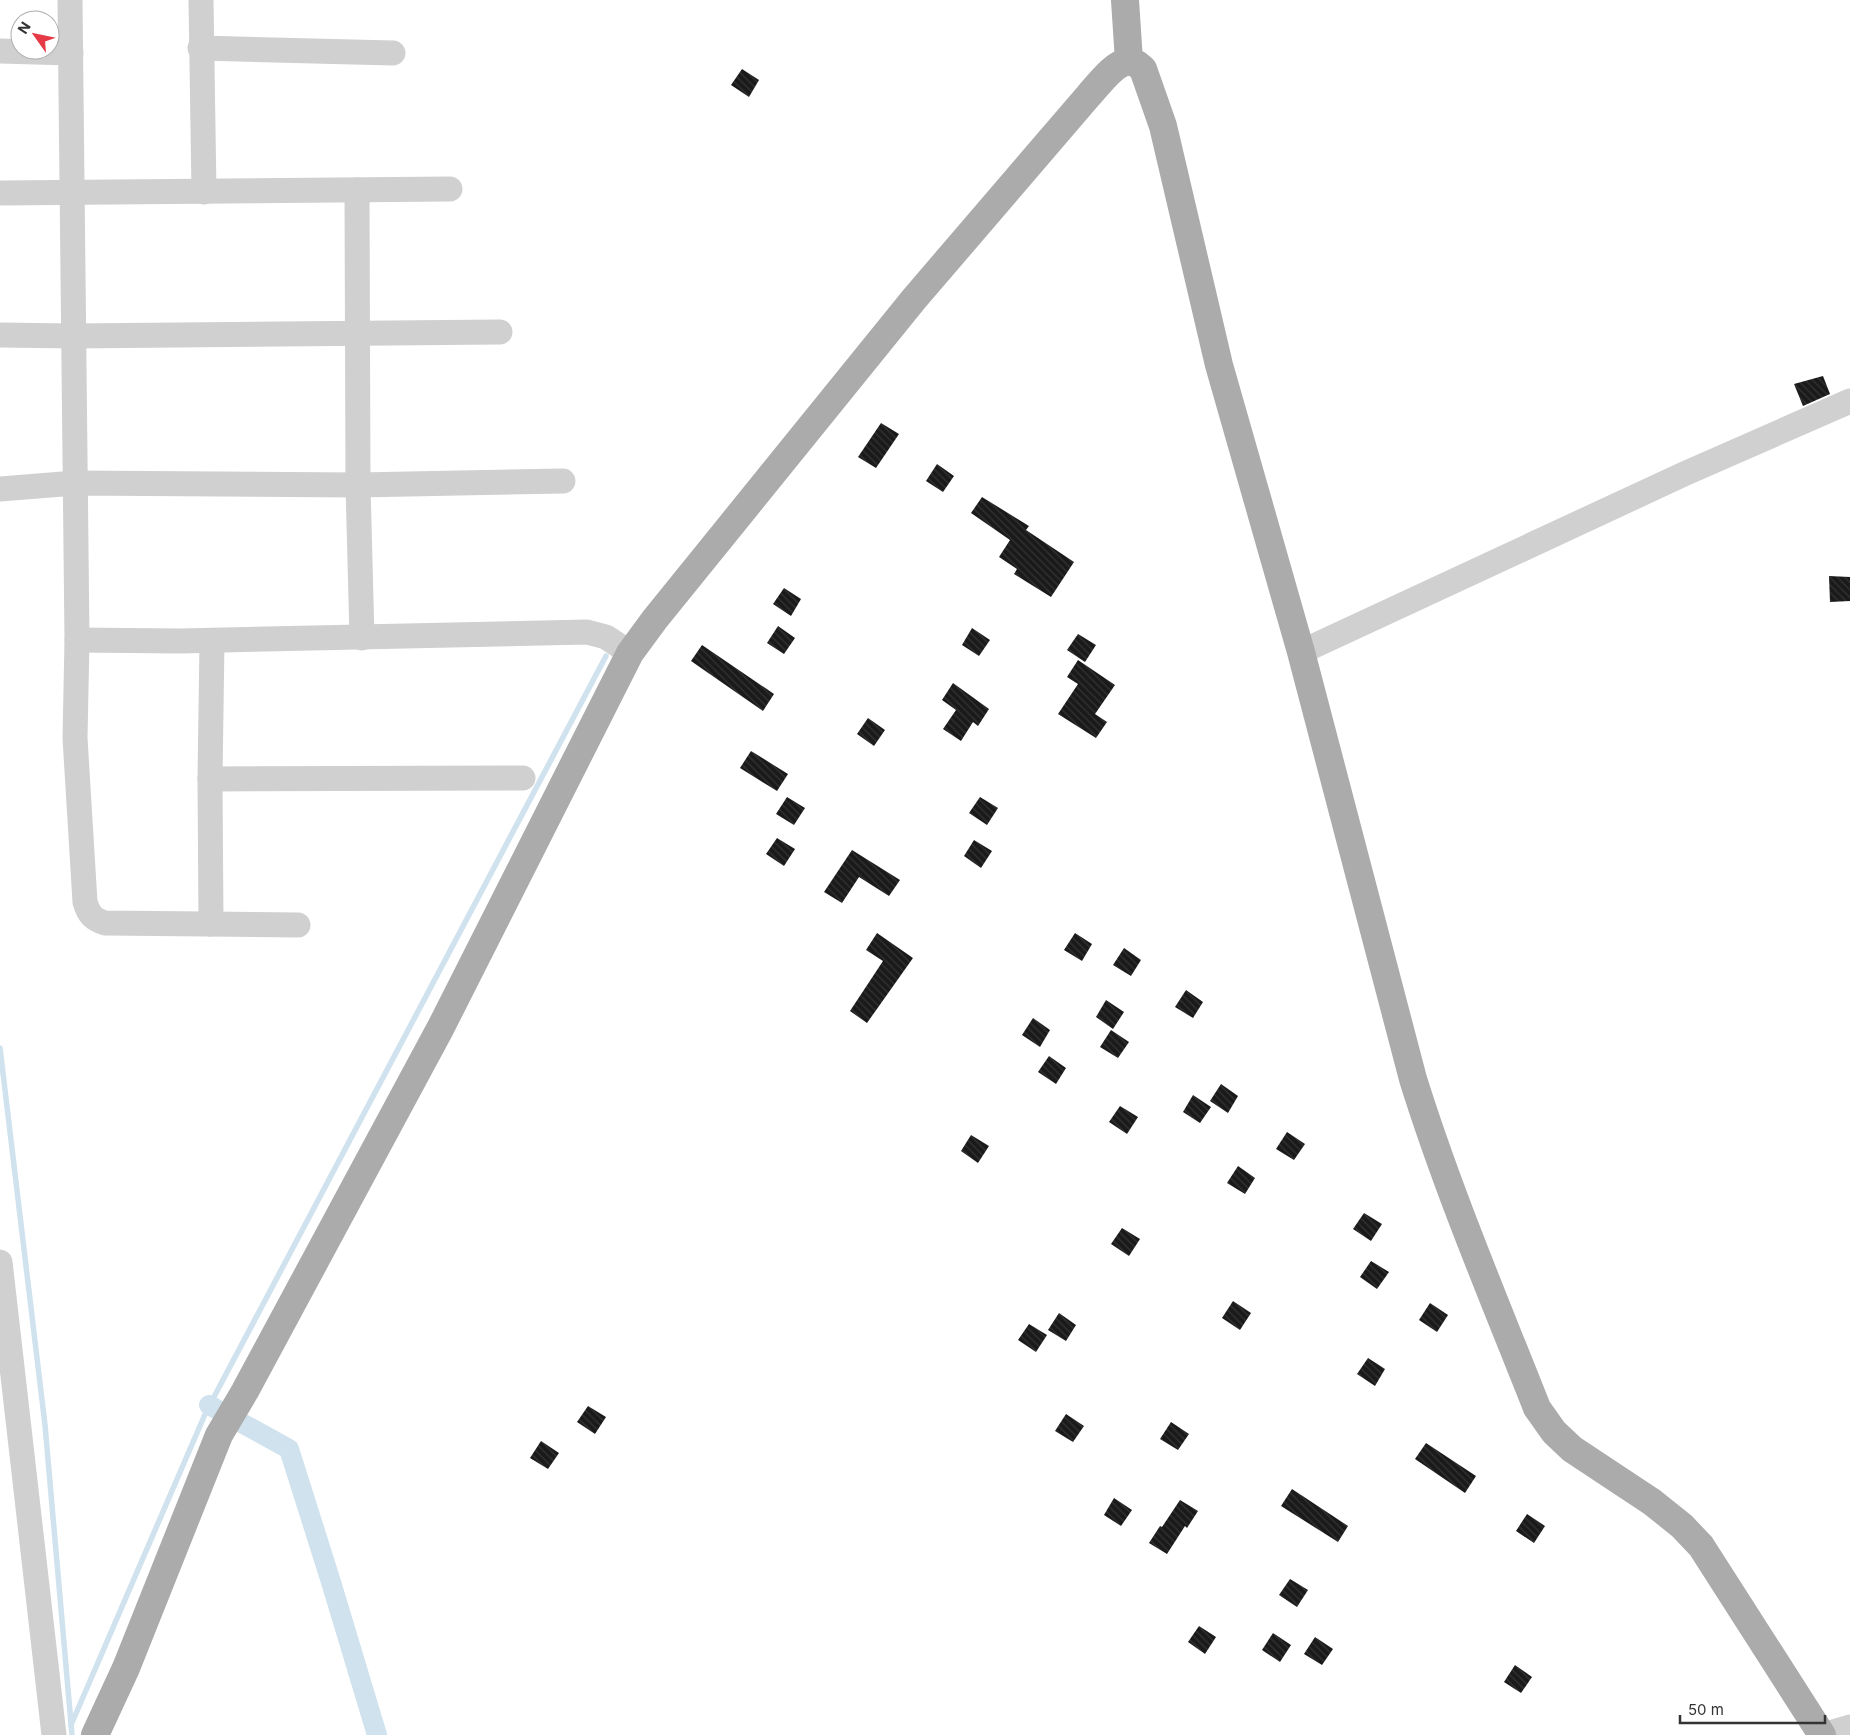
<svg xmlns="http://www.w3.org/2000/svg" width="1850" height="1735" font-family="Inter,sans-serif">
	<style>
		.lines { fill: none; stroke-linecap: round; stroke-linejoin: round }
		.stream { stroke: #cfe2ee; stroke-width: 5.5 }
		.canal { stroke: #cfe2ee; stroke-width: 20 }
		.building { fill: url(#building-back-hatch) }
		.minor { stroke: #d0d0d0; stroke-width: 25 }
		.major { stroke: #ababab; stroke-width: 28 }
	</style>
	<defs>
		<pattern id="building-back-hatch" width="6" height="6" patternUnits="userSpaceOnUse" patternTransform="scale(1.25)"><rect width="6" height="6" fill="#1a1a1a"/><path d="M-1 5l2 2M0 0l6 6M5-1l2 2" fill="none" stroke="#333"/></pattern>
	</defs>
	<rect width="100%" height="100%" fill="#fff"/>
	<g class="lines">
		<g class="stream">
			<path d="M0,1048L45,1425L72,1735"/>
			<path d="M71,1725L206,1412L606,656"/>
		</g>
		<path class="canal" d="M209,1405L289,1449L331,1582L377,1735"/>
	</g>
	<g class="building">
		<path d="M742,69L759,80L749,97L731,85Z"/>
		<path d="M1823,376L1830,394L1803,406L1794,384Z"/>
		<path d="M881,423L899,434L876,468L858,457Z"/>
		<path d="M937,464L954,476L943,492L926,481Z"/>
		<path d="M982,497L1029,526L1026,530L1074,562L1051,597L1014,574L1017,569L999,557L1010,540L971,513Z"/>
		<path d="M1829,576L1850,577V601L1830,602Z"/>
		<path d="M784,588L801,599L791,616L773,604Z"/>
		<path d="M778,626L795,638L784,654L767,643Z"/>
		<path d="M972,628L990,640L979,656L962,645Z"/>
		<path d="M1078,634L1096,645L1085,662L1067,650Z"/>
		<path d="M702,645L774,694L763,711L691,661Z"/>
		<path d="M1078,660L1115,685L1095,714L1107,722L1096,738L1058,714L1078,684L1067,677Z"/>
		<path d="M953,683L989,709L978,726L973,722L961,741L943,729L956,710L942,700Z"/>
		<path d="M868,718L885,730L874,746L857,734Z"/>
		<path d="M751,751L788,774L777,791L740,768Z"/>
		<path d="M787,797L805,808L794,825L776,814Z"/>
		<path d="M980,797L998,808L987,825L969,813Z"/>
		<path d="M777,838L795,849L784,866L766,854Z"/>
		<path d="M974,840L992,851L981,868L964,856Z"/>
		<path d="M852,850L900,880L889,896L859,877L842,903L824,892Z"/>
		<path d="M877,933L913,958L867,1023L850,1011L883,961L866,950Z"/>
		<path d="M1075,933L1092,944L1082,961L1064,950Z"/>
		<path d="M1124,948L1141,960L1131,976L1113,965Z"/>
		<path d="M1186,990L1203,1002L1193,1018L1175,1007Z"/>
		<path d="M1106,1000L1124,1012L1113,1029L1096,1017Z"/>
		<path d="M1033,1018L1050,1030L1040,1047L1022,1035Z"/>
		<path d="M1111,1030L1129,1042L1118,1058L1100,1047Z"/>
		<path d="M1049,1056L1066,1068L1056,1084L1038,1072Z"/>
		<path d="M1221,1084L1238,1096L1228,1113L1210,1101Z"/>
		<path d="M1193,1095L1211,1107L1200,1123L1183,1112Z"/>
		<path d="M1120,1106L1138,1117L1127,1134L1109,1122Z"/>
		<path d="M1287,1132L1305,1144L1294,1160L1276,1149Z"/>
		<path d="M971,1135L989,1146L978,1163L961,1151Z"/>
		<path d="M1238,1166L1255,1178L1245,1194L1227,1183Z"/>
		<path d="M1364,1213L1382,1224L1371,1241L1353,1229Z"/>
		<path d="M1122,1228L1140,1239L1129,1256L1111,1244Z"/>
		<path d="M1371,1261L1389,1272L1377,1289L1360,1277Z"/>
		<path d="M1233,1301L1251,1313L1240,1330L1222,1318Z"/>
		<path d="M1430,1303L1448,1315L1437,1332L1419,1320Z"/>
		<path d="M1059,1313L1076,1325L1066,1341L1048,1330Z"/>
		<path d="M1029,1324L1047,1335L1036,1352L1018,1340Z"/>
		<path d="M1368,1358L1385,1369L1375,1386L1357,1374Z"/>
		<path d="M588,1406L606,1417L595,1434L577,1422Z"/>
		<path d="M1066,1414L1084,1426L1073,1442L1055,1431Z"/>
		<path d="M1171,1422L1189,1434L1178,1450L1160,1439Z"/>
		<path d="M541,1441L559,1453L548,1469L530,1458Z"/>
		<path d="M1426,1443L1476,1476L1465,1493L1415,1459Z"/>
		<path d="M1292,1489L1348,1526L1338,1542L1281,1506Z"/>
		<path d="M1114,1498L1132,1510L1121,1526L1104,1515Z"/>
		<path d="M1180,1500L1198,1511L1187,1528L1185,1526L1167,1554L1149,1543L1160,1526L1162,1527Z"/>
		<path d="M1527,1514L1545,1526L1534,1543L1516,1531Z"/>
		<path d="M1290,1579L1308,1590L1297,1607L1279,1595Z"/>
		<path d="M1199,1626L1216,1637L1205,1654L1188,1642Z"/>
		<path d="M1273,1633L1291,1645L1280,1662L1262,1650Z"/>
		<path d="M1315,1637L1333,1649L1322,1665L1304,1654Z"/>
		<path d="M1515,1665L1532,1677L1521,1693L1504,1682Z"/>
	</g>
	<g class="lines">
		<g class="minor">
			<path d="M70,0L77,640L75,738L85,902C89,915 93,919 105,923L298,925"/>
			<path d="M201,0L204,192"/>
			<path d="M200,48L393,53"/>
			<path d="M0,51L71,53"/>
			<path d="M357,190L358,485L362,638"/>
			<path d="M0,193L450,189"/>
			<path d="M0,335L73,336L500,332"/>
			<path d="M0,489L75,483L358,485L563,481"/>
			<path d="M77,640L180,641L587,632L606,637L630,653"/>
			<path d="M1301,652L1684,474L1850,401"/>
			<path d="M210,779L523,778"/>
			<path d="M211,924L210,779L212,641"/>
			<path d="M0,1262L54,1735"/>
			<path d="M1823,1735L1850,1727"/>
		</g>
		<g class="major">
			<path d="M1129,61L1137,64L1143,69L1163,126L1219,365L1301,652L1413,1079C1448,1191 1494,1299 1537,1408L1554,1432L1572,1449L1652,1502L1682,1526L1701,1546L1822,1735"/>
			<path d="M95,1735L126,1668L219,1435L245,1391L441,1027L630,653L655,619L914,299L1089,95C1100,83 1113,64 1129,61L1125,0"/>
		</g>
	</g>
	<g transform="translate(35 35) rotate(303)"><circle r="24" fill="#ffffff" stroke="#adadad"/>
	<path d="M0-4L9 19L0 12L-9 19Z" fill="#e63946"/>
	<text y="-8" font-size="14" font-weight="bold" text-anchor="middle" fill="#333333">N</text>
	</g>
	<path d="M1680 1715v8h145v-8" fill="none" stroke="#333333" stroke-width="2.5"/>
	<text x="1688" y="1715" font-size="15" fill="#333333" stroke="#ffffff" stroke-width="4" paint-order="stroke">50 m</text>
</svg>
